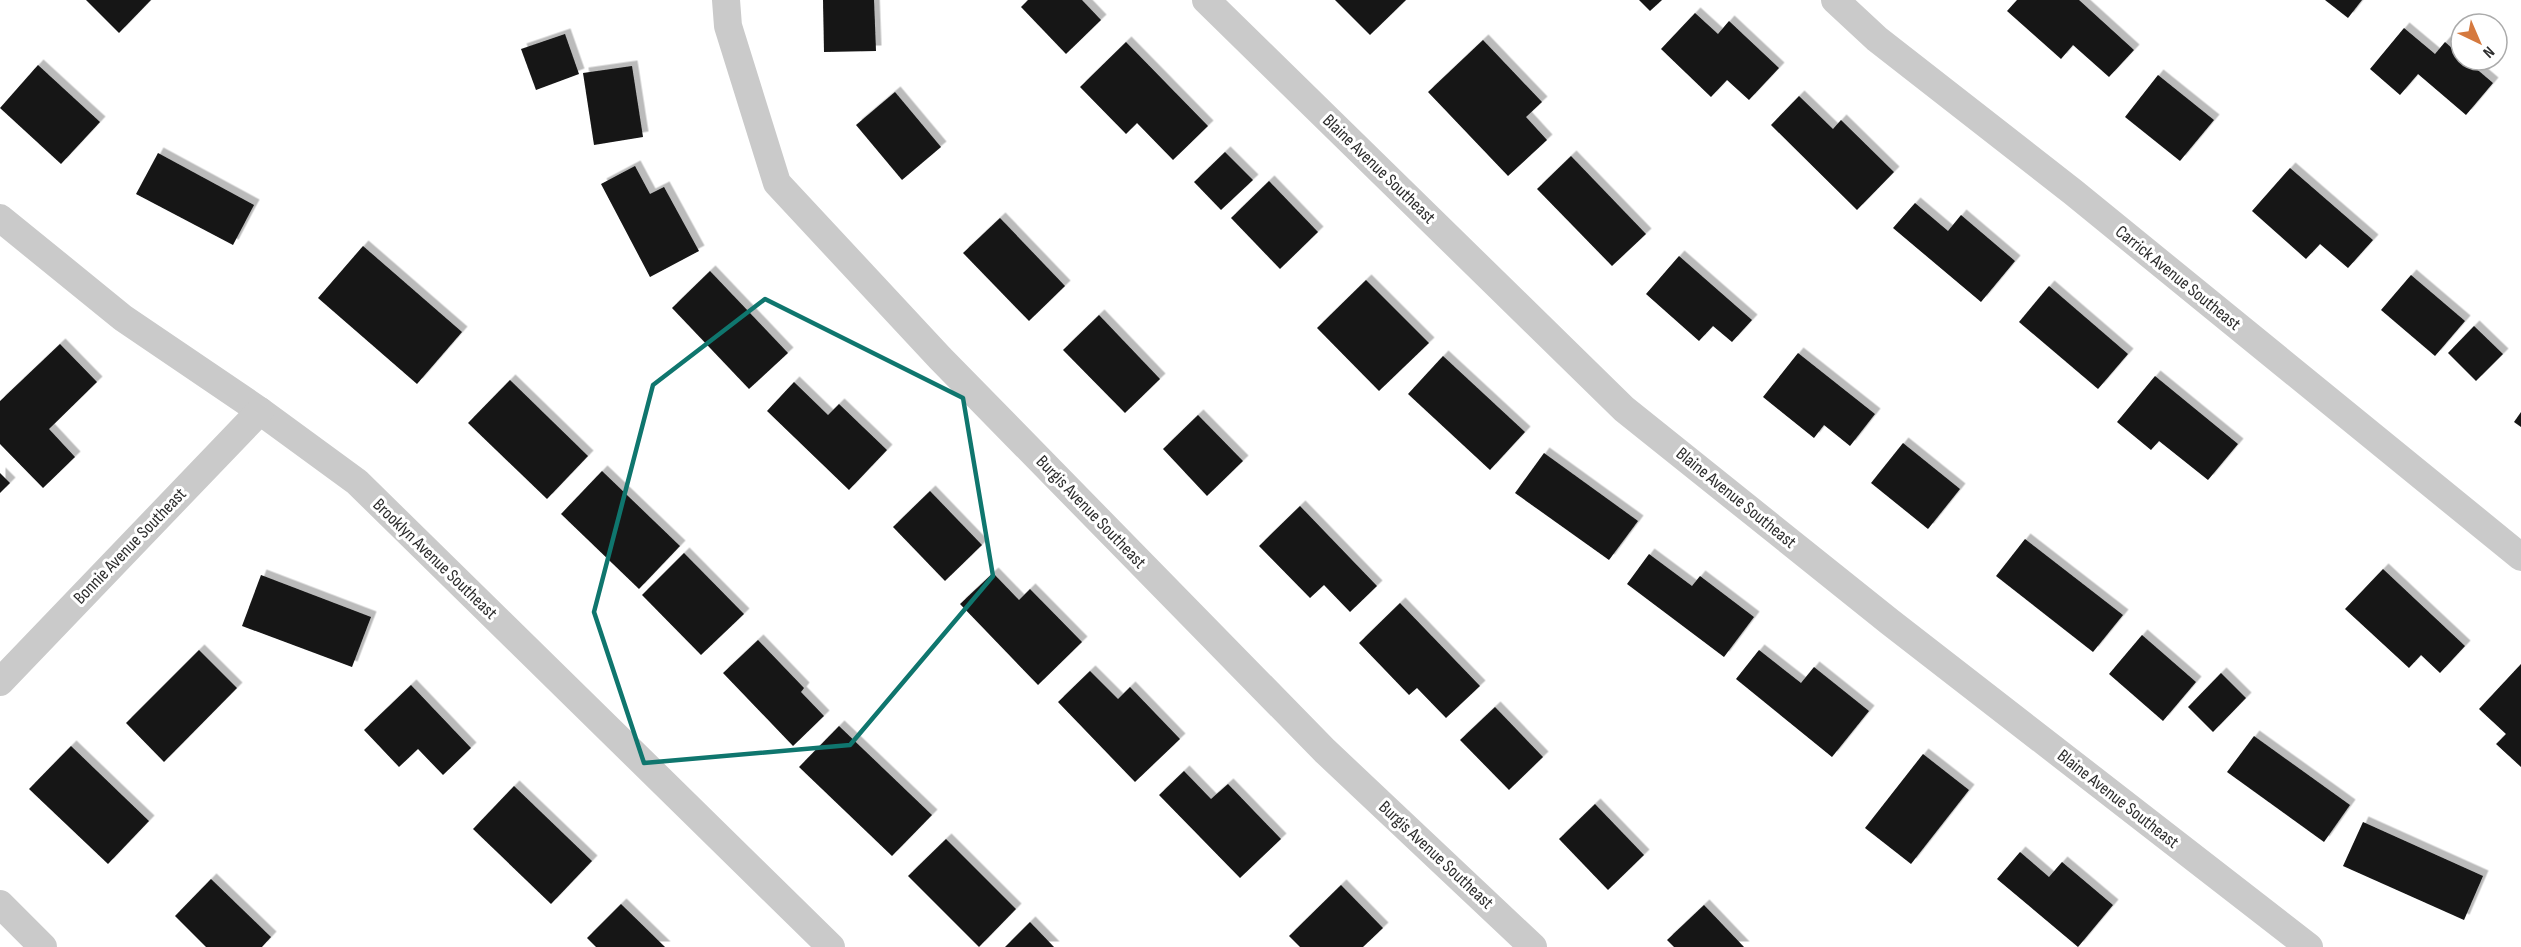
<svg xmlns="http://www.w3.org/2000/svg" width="2521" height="947" font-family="'Sofia Sans Condensed',sans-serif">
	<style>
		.building { fill: #141414; filter: url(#shadow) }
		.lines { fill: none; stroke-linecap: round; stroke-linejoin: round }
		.street { stroke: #cacaca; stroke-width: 28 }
		.marked { fill: none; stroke: #0f766e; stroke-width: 4.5; stroke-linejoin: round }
		.labels { text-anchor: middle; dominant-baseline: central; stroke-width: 6; stroke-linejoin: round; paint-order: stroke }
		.street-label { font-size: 18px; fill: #2d2d2d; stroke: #fff }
	</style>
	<defs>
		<filter id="shadow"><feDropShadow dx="5.5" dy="-5.5" stdDeviation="0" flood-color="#0004"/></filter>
	</defs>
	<rect width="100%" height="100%" fill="#fff"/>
	<g class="building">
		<path d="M86,0H151L119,33Z"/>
		<path d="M823,0H874L876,51L824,52Z"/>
		<path d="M1028,0H1082L1101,20L1066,54L1021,7Z"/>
		<path d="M1335,0H1406L1370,35Z"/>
		<path d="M1639,0H1662L1650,11Z"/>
		<path d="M2017,0H2079L2134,50L2109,77L2073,45L2061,59L2007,11Z"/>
		<path d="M2325,0H2362L2348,18Z"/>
		<path d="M1695,13L1718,34L1729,21L1779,68L1749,100L1727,80L1711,97L1661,49Z"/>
		<path d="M2404,28L2435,54L2445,42L2461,56V60H2466L2493,83L2466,115L2418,74L2400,95L2370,69Z"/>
		<path d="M565,34L579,74L536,90L521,49Z"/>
		<path d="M1483,40L1542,102L1526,117L1547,140L1508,176L1428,92Z"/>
		<path d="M1126,42L1208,126L1173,160L1137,123L1126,134L1080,87Z"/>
		<path d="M38,65L100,122L61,164L0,108Z"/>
		<path d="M632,66L643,137L594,145L583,73Z"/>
		<path d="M2158,75L2214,120L2180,161L2125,117Z"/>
		<path d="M895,92L941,147L902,180L856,125Z"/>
		<path d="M1799,96L1833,129L1841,120L1894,172L1857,210L1771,125Z"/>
		<path d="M1225,152L1253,180L1221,210L1194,182Z"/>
		<path d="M158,153L254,205L233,245L136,194Z"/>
		<path d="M1571,156L1646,234L1612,266L1537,189Z"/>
		<path d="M635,166L650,194L664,187L699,251L650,277L601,184Z"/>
		<path d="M2290,168L2373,240L2348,268L2320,244L2306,259L2252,211Z"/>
		<path d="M1269,181L1318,232L1280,269L1231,218Z"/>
		<path d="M1915,203L1948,231L1961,215L2015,261L1981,302L1893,228Z"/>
		<path d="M1000,218L1065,286L1029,321L963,253Z"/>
		<path d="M363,246L462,332L417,384L318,298Z"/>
		<path d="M1679,256L1752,320L1732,342L1713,326L1699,341L1646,294Z"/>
		<path d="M710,271L788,353L749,389L672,308Z"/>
		<path d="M2411,275L2465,321L2435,356L2381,310Z"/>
		<path d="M1366,280L1429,343L1379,391L1317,328Z"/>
		<path d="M2049,286L2128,354L2098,389L2019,322Z"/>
		<path d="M1099,315L1160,379L1125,413L1063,350Z"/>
		<path d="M2474,326L2503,354L2476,381L2448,353Z"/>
		<path d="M60,344L97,382L49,429L75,457L43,488L0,444V401Z"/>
		<path d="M1798,353L1875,414L1850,446L1824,425L1814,438L1763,397Z"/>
		<path d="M1443,356L1525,432L1490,470L1408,394Z"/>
		<path d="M2155,376L2238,444L2208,480L2159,441L2151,450L2117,422Z"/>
		<path d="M510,380L588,456L547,499L468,423Z"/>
		<path d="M794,382L828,415L839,404L887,450L849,490L767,411Z"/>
		<path d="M2521,412V427L2514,422Z"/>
		<path d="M1198,415L1243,461L1207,496L1163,449Z"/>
		<path d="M1903,443L1960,489L1928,529L1871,483Z"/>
		<path d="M1544,453L1638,521L1609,560L1515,493Z"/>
		<path d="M602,471L680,546L639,589L561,514Z"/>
		<path d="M0,473L10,483L0,493Z"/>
		<path d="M930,491L982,545L945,581L893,527Z"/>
		<path d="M1300,506L1377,586L1350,612L1324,585L1310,598L1259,546Z"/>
		<path d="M2025,539L2123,615L2093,652L1996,576Z"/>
		<path d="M684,553L744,614L701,655L642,595Z"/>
		<path d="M1649,554L1692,586L1700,576L1754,617L1724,657L1627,584Z"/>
		<path d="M2383,569L2465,646L2440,673L2421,655L2409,668L2345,609Z"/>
		<path d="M993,573L1019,600L1030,589L1082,642L1038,685L960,604Z"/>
		<path d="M261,575L371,617L352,667L242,626Z"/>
		<path d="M1400,603L1480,686L1446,718L1417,688L1409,695L1359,643Z"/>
		<path d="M2142,635L2196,682L2163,721L2109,674Z"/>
		<path d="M758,640L804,688L801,692L824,716L793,746L723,673Z"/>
		<path d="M199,650L237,688L164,762L126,723Z"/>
		<path d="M1759,650L1801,683L1814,667L1869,711L1832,757L1736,679Z"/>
		<path d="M2521,664V767L2496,744L2506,734L2479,709Z"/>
		<path d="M1090,671L1118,699L1130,687L1180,739L1135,782L1058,702Z"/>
		<path d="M2221,673L2246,698L2213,732L2188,707Z"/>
		<path d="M411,685L471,748L443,775L418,749L399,767L364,730Z"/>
		<path d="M1495,707L1543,757L1509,790L1460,740Z"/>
		<path d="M839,726L932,815L892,856L799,767Z"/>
		<path d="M2254,736L2350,805L2324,842L2227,772Z"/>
		<path d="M71,746L149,821L108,864L29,789Z"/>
		<path d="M1923,754L1969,790L1911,864L1865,828Z"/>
		<path d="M1184,771L1211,799L1228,784L1281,839L1240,878L1159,795Z"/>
		<path d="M514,786L592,861L551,904L473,829Z"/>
		<path d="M1595,804L1644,855L1608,890L1559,839Z"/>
		<path d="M2363,822L2483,876L2464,920L2343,866Z"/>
		<path d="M946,839L1016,909L979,947L908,876Z"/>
		<path d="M2020,852L2049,877L2062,862L2113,905L2078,947L1997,879Z"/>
		<path d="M211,879L271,937L262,947H206L175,916Z"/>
		<path d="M1341,885L1383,928L1363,947H1300L1289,936Z"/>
		<path d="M621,904L665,947H596L587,938Z"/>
		<path d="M1704,905L1744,947H1674L1667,940Z"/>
		<path d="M1030,922L1054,947H1005Z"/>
	</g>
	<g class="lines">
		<g class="street">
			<path d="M726,0L728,26L777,183L940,358L1325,751L1533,947"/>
			<path d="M1206,0L1624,409L1890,622L2309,947"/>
			<path d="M1835,0L1877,39L2073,192L2521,557"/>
			<path d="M0,218L123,318L260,411L357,482L831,947"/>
			<path d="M0,682L260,411"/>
			<path d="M0,904L43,947"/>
		</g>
	</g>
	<path class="marked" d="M765,299L963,398L993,576L850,745L644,763L594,612L653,385Z"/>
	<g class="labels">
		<g class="street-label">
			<text transform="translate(1379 169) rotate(44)">Blaine Avenue Southeast</text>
			<text transform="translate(2178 278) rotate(39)">Carrick Avenue Southeast</text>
			<text transform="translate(1736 498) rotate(39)">Blaine Avenue Southeast</text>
			<text transform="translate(1091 512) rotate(46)">Burgis Avenue Southeast</text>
			<text transform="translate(130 546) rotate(-46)">Bonnie Avenue Southeast</text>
			<text transform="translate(435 559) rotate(44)">Brooklyn Avenue Southeast</text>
			<text transform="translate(2118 799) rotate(38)">Blaine Avenue Southeast</text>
			<text transform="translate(1436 855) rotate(43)">Burgis Avenue Southeast</text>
		</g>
	</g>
	<g transform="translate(2479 42) rotate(136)"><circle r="28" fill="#ffffff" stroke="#ababab" stroke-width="1.5"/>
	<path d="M0-4.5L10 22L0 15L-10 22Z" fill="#d5793e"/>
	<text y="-9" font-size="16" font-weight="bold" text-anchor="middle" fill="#2d2d2d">N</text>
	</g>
</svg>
